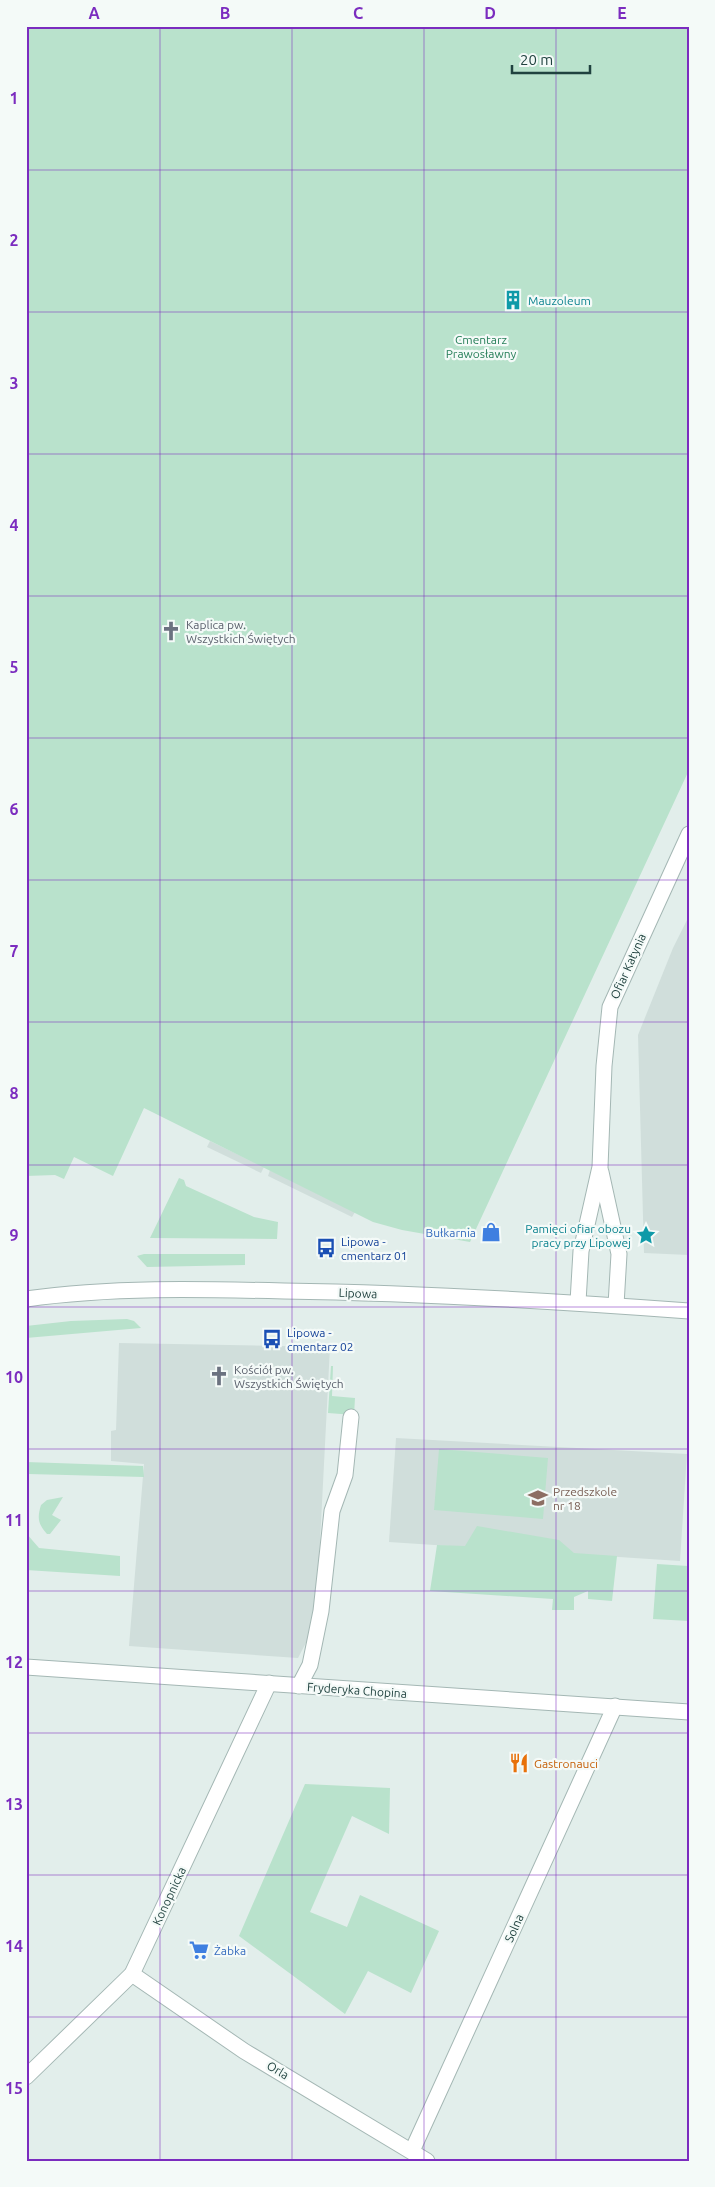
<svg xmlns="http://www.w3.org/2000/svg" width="715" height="2187" font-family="Ubuntu,sans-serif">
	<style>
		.built { fill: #d0dedb }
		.green { fill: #b9e2cc }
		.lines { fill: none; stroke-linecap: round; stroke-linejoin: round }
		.minor-casing { stroke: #a4b7b4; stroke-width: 17 }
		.tertiary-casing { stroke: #a4b7b4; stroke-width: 17 }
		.minor { stroke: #fff; stroke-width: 15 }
		.tertiary { stroke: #fff; stroke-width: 15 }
		.grid { fill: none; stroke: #7b2cbf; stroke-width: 1; stroke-opacity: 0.55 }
		.labels { text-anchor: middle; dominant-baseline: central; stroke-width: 4.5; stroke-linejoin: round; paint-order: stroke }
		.culture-label { font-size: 12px; fill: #0d838f; stroke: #f4faf8; text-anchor: start }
		.park-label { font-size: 12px; fill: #257e58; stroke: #f4faf8 }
		.worship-label { font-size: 12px; fill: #5b616d; stroke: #f4faf8; text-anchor: start }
		.street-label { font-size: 12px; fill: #20423f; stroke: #f4faf8 }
		.shop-label { font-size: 12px; fill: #366cbe; stroke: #f4faf8; text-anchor: end }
		.transit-label { font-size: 12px; fill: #164399; stroke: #f4faf8; text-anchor: start }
		.education-label { font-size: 12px; fill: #785e54; stroke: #f4faf8; text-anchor: start }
		.food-label { font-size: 12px; fill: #c56008; stroke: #f4faf8; text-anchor: start }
		.neatline { fill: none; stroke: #7b2cbf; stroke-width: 2 }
		.grid-label { font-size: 16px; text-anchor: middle; font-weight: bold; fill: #7b2cbf }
	</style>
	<rect width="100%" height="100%" fill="#e2eeeb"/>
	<g class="built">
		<path d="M689,916V1255L644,1253L638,1035L673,948Z"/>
		<path d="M210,1141L264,1167L261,1173L207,1147Z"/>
		<path d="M270,1170L355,1212L352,1217L268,1176Z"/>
		<path d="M119,1343L330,1347L318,1581L309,1637L298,1658L129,1646L144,1464L111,1461V1431L116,1430Z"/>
		<path d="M396,1438L687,1454L680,1561L389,1542Z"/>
	</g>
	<g class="green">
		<path d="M26,26H689V770L470,1242L402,1230L373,1222L144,1108L113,1176L74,1157L64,1179L55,1175L26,1176Z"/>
		<path d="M179,1178L184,1180L186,1186L254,1217L278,1222L277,1239L150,1238Z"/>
		<path d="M144,1254H245V1265L147,1267L137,1256Z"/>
		<path d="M127,1319L134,1321L141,1328L26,1338V1326L71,1321Z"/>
		<path d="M331,1366H333L332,1396L355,1398L354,1415L328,1413Z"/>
		<path d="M439,1449L548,1458L543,1519L434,1510Z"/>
		<path d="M26,1462L143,1466L144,1477L28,1474L26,1478Z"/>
		<path d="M63,1497L52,1515L61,1520L50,1534H47C38,1524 37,1518 41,1505L47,1500Z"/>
		<path d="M477,1526L559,1540L574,1553L617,1556L612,1601L588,1599V1591L574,1597V1610H552L553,1599L430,1591L437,1545L465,1546Z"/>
		<path d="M26,1533L39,1548L120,1556V1576L26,1570Z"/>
		<path d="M689,1550V1621L653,1619L657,1564L688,1566Z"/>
		<path d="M305,1784L390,1788L389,1834L352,1816L310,1912L347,1927L360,1895L439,1931L411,1993L368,1971L345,2014L239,1936Z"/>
	</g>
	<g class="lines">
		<defs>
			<g id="minor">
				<path d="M601,1172L619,1254L616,1305"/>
				<path d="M578,1302L581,1251L600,1167L604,1066L610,1007L689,834"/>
				<path d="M26,1667L689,1712"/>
				<path d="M299,1686L310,1665L321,1611L332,1511L345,1475L351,1417"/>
				<path d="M132,1974L244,2051L427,2161"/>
				<path d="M26,2077L132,1974L269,1683"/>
				<path d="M412,2151L615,1706"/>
			</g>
			<path id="tertiary" d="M26,1299C111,1287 198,1289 284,1291C419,1293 554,1301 689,1311"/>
		</defs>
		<use href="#minor" class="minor-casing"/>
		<use href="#tertiary" class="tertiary-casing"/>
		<use href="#minor" class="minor"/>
		<use href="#tertiary" class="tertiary"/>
	</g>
	<path class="grid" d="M160,26V2161M292,26V2161M424,26V2161M556,26V2161M26,170H689M26,312H689M26,454H689M26,596H689M26,738H689M26,880H689M26,1022H689M26,1165H689M26,1307H689M26,1449H689M26,1591H689M26,1733H689M26,1875H689M26,2017H689"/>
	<defs>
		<symbol id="building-bare" viewBox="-9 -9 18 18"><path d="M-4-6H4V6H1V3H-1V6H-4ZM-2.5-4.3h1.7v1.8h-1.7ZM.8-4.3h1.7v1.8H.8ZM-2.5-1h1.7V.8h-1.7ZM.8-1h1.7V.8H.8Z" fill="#0f9aa8" stroke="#f4faf8" stroke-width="2.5" paint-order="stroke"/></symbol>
		<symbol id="church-bare" viewBox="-9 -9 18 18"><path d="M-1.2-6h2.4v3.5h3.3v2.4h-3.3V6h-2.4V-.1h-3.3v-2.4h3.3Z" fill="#6b7280" stroke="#f4faf8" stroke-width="2.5" paint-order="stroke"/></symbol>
		<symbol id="shop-bare" viewBox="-9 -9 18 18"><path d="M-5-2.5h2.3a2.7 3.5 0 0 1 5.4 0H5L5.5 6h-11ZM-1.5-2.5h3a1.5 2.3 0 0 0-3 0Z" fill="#3f7fe0" stroke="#f4faf8" stroke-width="2.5" paint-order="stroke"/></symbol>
		<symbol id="sight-bare" viewBox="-9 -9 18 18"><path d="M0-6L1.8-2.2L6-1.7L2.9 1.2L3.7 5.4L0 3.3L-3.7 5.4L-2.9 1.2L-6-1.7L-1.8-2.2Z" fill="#0f9aa8" stroke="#f4faf8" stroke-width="2.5" paint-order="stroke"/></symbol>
		<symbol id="bus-bare" viewBox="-9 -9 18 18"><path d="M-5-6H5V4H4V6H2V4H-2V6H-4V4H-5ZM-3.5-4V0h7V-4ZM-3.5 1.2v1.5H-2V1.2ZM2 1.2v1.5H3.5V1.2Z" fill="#1a4fb4" stroke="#f4faf8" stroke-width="2.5" paint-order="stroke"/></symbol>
		<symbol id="school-bare" viewBox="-9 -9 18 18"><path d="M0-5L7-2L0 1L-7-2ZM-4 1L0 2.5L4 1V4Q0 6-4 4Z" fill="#8d6e63" stroke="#f4faf8" stroke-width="2.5" paint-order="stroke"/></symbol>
		<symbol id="restaurant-bare" viewBox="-9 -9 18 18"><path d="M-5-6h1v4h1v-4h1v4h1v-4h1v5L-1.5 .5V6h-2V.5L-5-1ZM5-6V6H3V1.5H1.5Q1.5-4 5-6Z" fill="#e8710a" stroke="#f4faf8" stroke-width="2.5" paint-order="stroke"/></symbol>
		<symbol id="supermarket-bare" viewBox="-9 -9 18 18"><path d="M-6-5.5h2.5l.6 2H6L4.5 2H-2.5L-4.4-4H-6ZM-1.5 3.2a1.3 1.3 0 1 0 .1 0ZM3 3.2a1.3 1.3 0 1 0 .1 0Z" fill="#3f7fe0" stroke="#f4faf8" stroke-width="2.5" paint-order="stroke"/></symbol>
	</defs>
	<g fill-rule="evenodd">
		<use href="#building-bare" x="499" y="286" width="28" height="28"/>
		<use href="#church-bare" x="157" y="617" width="28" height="28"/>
		<use href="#shop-bare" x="477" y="1218" width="28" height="28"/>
		<use href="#sight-bare" x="632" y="1221" width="28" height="28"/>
		<use href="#bus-bare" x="312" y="1234" width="28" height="28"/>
		<use href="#bus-bare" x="258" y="1325" width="28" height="28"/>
		<use href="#church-bare" x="205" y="1362" width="28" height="28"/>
		<use href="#school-bare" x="524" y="1484" width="28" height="28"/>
		<use href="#restaurant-bare" x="505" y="1749" width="28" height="28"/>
		<use href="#supermarket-bare" x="185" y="1936" width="28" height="28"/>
	</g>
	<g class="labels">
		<g class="culture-label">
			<text x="528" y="300">Mauzoleum</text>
			<text x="631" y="1228" text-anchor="end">Pamięci ofiar obozu<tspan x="631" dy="14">pracy przy Lipowej</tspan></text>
		</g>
		<g class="park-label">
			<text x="481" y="339">Cmentarz<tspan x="481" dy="14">Prawosławny</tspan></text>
		</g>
		<g class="worship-label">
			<text x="186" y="624">Kaplica pw.<tspan x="186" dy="14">Wszystkich Świętych</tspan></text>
			<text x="234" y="1369">Kościół pw.<tspan x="234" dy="14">Wszystkich Świętych</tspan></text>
		</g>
		<g class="street-label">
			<text transform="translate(628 966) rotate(-66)">Ofiar Katynia</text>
			<text transform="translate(358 1293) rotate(2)">Lipowa</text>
			<text transform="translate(357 1690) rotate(4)">Fryderyka Chopina</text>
			<text transform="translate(169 1896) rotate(-65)">Konopnicka</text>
			<text transform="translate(514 1928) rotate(-66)">Solna</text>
			<text transform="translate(278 2070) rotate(31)">Orla</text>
		</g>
		<g class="shop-label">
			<text x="476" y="1232">Bułkarnia</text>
			<text x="214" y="1950" text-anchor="start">Żabka</text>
		</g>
		<g class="transit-label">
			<text x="341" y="1241">Lipowa -<tspan x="341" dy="14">cmentarz 01</tspan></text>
			<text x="287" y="1332">Lipowa -<tspan x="287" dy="14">cmentarz 02</tspan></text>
		</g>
		<g class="education-label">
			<text x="553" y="1491">Przedszkole<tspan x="553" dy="14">nr 18</tspan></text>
		</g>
		<g class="food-label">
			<text x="534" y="1763">Gastronauci</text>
		</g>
	</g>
	<rect width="715" height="2187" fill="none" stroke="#f4faf8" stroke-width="55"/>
	<path d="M512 65v8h78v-8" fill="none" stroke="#20423f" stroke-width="2.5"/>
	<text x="520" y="65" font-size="15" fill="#20423f" stroke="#f4faf8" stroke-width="4" paint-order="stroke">20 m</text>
	<rect x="28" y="28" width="660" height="2132" class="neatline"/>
	<g class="grid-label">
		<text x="94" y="19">A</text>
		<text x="225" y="19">B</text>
		<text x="358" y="19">C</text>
		<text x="490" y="19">D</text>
		<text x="622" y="19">E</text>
		<text x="14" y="104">1</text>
		<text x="14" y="246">2</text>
		<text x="14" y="389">3</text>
		<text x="14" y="531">4</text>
		<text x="14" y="673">5</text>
		<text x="14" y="815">6</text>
		<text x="14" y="957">7</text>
		<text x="14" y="1099">8</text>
		<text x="14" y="1241">9</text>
		<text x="14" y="1383">10</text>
		<text x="14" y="1526">11</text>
		<text x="14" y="1668">12</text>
		<text x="14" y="1810">13</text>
		<text x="14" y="1952">14</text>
		<text x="14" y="2094">15</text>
	</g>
</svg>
